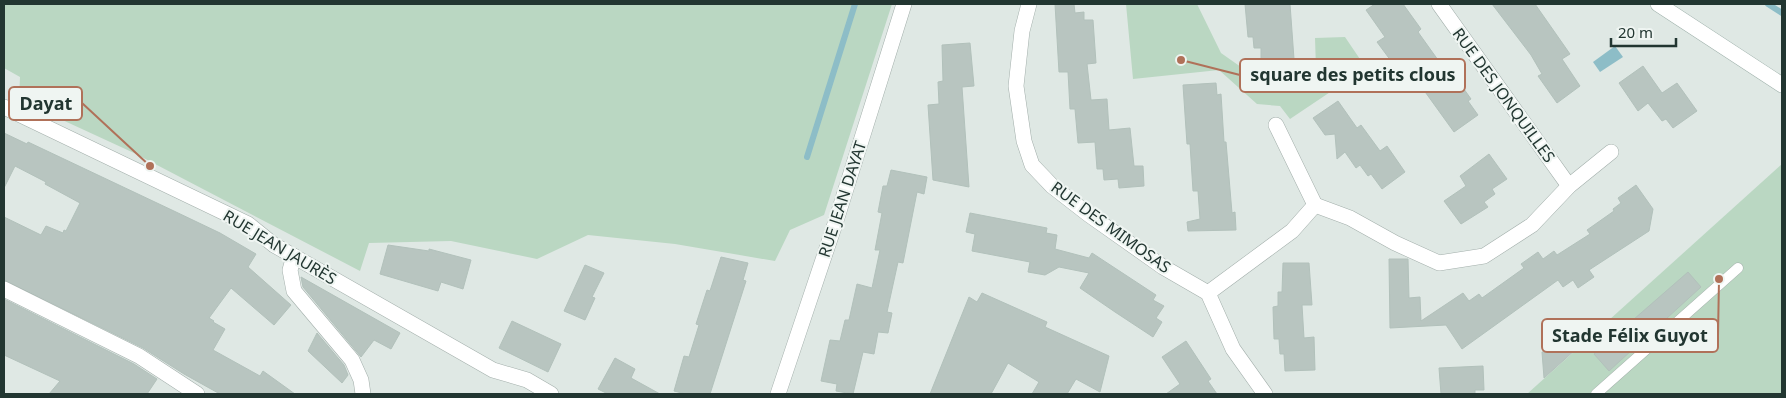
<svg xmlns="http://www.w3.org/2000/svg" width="1786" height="398" font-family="'Noto Sans',sans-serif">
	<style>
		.green { fill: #bad7c2 }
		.water { fill: #8dbdc7 }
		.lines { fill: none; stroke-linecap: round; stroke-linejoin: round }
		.stream { stroke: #8dbdc7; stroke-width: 6 }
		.building { fill: #b8c5c0; stroke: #b2c1bb }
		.service-casing { stroke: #a3afab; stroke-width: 11 }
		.minor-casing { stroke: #a3afab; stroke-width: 16 }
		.tertiary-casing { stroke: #a3afab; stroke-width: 16 }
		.secondary-casing { stroke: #a0b2ac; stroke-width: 16 }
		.service { stroke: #fff; stroke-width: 10 }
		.minor { stroke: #fff; stroke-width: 15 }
		.tertiary { stroke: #fff; stroke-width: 15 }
		.secondary { stroke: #fff; stroke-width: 15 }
		.labels { text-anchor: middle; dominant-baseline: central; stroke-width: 4; stroke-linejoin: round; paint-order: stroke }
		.street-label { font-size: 16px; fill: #223631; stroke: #eff5f2 }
		.leader { fill: none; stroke: #b07159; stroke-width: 2 }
		.callout-dot { fill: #b07159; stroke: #eff5f2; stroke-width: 2 }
		.callout { fill: #eff5f2; stroke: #b07159; stroke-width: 2 }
		.callout-label { font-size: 18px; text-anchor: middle; font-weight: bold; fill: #223631 }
	</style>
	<rect width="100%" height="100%" fill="#dfe8e4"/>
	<g class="green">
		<path d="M4,4H892L824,215L790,230L775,261L675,244L588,235L537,259L451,241L369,243L360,271L134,153L19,100L20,77L4,68Z"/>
		<path d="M1126,4H1197L1221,53L1248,72L1316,69L1315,38L1345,37L1366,68L1290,119L1280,106L1257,104L1219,70L1133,79Z"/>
		<path d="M1782,164V394H1527Z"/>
	</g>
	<path class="water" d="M1615,46L1623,57L1600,72L1593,62Z"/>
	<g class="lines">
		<g class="stream">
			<path d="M1768,4L1782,13"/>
			<path d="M807,157L855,4"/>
		</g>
	</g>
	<g class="building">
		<path d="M1055,4H1074L1075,13L1084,12V20H1093L1096,63L1087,64L1091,100L1107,99L1109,130L1130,128L1134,166H1143L1144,186L1119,188L1118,179L1104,180L1103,169H1097L1095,142L1078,143L1075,109H1070L1068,72H1059Z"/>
		<path d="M1245,4H1290L1294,59L1261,60V48H1254L1253,37H1248Z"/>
		<path d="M1375,4H1403L1421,29L1418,32L1433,53L1451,78L1454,75L1471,99L1468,101L1478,115L1454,132L1405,64L1397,69L1377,42L1385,37L1366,10Z"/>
		<path d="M1492,4H1535L1570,54L1562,59L1580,86L1557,103L1538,76L1542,74L1531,55Z"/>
		<path d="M970,43L974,86L962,87L969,187L933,180L928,105L939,104L938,82L943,81L942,45Z"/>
		<path d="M1643,66L1662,93L1677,83L1697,111L1673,128L1666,119L1662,121L1648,103L1638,111L1619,83Z"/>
		<path d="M1216,83L1217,95L1221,94L1224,142H1226L1232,213L1235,212L1236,230L1188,231L1187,222L1200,219L1198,191H1193L1190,144H1187L1183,85Z"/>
		<path d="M1338,101L1357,128L1361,125L1380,151L1387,146L1405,172L1382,189L1371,174L1368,176L1360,165L1356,168L1345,152L1337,159L1335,134L1325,135L1313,118Z"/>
		<path d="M4,133L27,144L28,142L176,212L220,233L256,254L248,267L291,305L274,325L231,288L209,318L214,321L213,322L225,329L213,350L260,376L263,371L295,394H220L184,374L143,348L4,280V217L41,235L46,226L63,233L64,230L66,231L80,203L45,184L46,182L15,166L4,188Z"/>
		<path d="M1489,154L1507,179L1492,189L1495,194L1484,202L1488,207L1461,224L1444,201L1466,186L1460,176Z"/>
		<path d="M891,170L927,177L924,194L917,192L903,263L898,262L887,312L892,313L888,333L878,332L874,354L863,352L853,394L836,391L837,384L821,381L830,340L840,341L845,320H849L857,284L872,288L880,250H875L882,213L878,212L883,186H887Z"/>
		<path d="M1636,185L1653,209L1649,231L1589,270L1594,277L1578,288L1573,280L1563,287L1558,280L1462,349L1446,325L1390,328L1389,259H1408L1409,298L1420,297L1421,321L1463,293L1469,301L1479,294L1482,298L1524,268L1521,264L1538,252L1543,259L1554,251L1557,255L1590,234L1587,230L1614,211L1613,209L1621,203L1618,198Z"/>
		<path d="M970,213L1047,228L1046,233L1057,235L1055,249L1089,258L1092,253L1156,295L1153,300L1164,306L1156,318L1162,322L1153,337L1115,312L1080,288L1089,273L1059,267L1045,275L1028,272L1030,262L972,251L975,234L966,232Z"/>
		<path d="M388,245L429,251V249L471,260L463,289L441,282L438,291L380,274Z"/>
		<path d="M721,257L748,263L743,280L746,281L710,394H686L674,391L684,356L689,357L699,325L696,324L707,290L710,291Z"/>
		<path d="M1283,263H1309L1312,305H1302L1304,338L1314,337L1315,370L1285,371L1284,354H1280L1279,339H1274L1273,307L1278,306V292H1282Z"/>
		<path d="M585,265L604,273L592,297L595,298L585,320L564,311Z"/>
		<path d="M1688,272L1701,287L1609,371L1594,354Z"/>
		<path d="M301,277L400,333L391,349L374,340L361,357L303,287Z"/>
		<path d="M982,293L1047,322L1045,327L1109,356L1100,392L1076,379L1067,394H1032L1039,382L1008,363L991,394H930L969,297L977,302Z"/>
		<path d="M4,299L134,364L157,379L147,394H49L60,381L4,355Z"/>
		<path d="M512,321L561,344L548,372L499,348Z"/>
		<path d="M317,333L344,365L348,375L342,383L308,351Z"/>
		<path d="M1186,341L1211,379L1208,381L1217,394H1166L1180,384L1162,357Z"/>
		<path d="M1575,350L1544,378L1542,352Z"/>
		<path d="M615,358L635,369L631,378L660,394H608L598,389Z"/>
		<path d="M1483,366L1484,390H1475V394H1441L1439,368Z"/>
	</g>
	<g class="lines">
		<defs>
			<path id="service" d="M1596,394L1738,268"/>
			<g id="minor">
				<path d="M1029,4L1022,31L1016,86L1024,141L1032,165L1052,186L1088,214L1163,267L1208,293L1233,349L1265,394"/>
				<path d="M1439,4L1569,186"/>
				<path d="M1276,125L1315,205"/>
				<path d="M1315,205L1350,218L1395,243L1439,263L1484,256L1532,225L1569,186L1611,152"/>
				<path d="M294,256L290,270L294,291L352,360L361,380L363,394"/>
				<path d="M4,289L139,356L197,394"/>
				<path d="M1208,293L1292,231L1315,205"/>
			</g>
			<g id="tertiary">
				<path d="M4,107L248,224L274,245L493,370L527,380L551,394"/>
				<path d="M778,394L835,224L904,4"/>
			</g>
			<path id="secondary" d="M1658,4L1782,85"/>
		</defs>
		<use href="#service" class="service-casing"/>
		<use href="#minor" class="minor-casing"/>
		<use href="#tertiary" class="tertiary-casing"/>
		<use href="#secondary" class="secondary-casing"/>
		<use href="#service" class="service"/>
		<use href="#minor" class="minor"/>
		<use href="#tertiary" class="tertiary"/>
		<use href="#secondary" class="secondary"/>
	</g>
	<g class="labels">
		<g class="street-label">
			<text transform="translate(1504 95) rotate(54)">RUE DES JONQUILLES</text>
			<text transform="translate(842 199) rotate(-72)">RUE JEAN DAYAT</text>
			<text transform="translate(1111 227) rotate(36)">RUE DES MIMOSAS</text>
			<text transform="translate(280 247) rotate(31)">RUE JEAN JAURÈS</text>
		</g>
	</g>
	<path class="leader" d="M1181 60L1240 75M150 166L82 103M1719 279L1718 336"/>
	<g class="callout-dot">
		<circle cx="1181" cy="60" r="5"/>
		<circle cx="150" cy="166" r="5"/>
		<circle cx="1719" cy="279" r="5"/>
	</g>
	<g class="callout">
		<rect x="1240" y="59" width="225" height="33" rx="5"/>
		<rect x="9" y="87" width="73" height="33" rx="5"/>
		<rect x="1542" y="319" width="176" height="33" rx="5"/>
	</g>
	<g class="callout-label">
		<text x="1353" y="81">square des petits clous</text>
		<text x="46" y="110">Dayat</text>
		<text x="1630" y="342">Stade Félix Guyot</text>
	</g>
	<rect width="1786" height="398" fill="none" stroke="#223631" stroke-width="10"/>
	<path d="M1611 38v8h65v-8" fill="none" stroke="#223631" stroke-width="2.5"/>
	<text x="1618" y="38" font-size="15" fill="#223631" stroke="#eff5f2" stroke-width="4" paint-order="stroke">20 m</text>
</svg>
